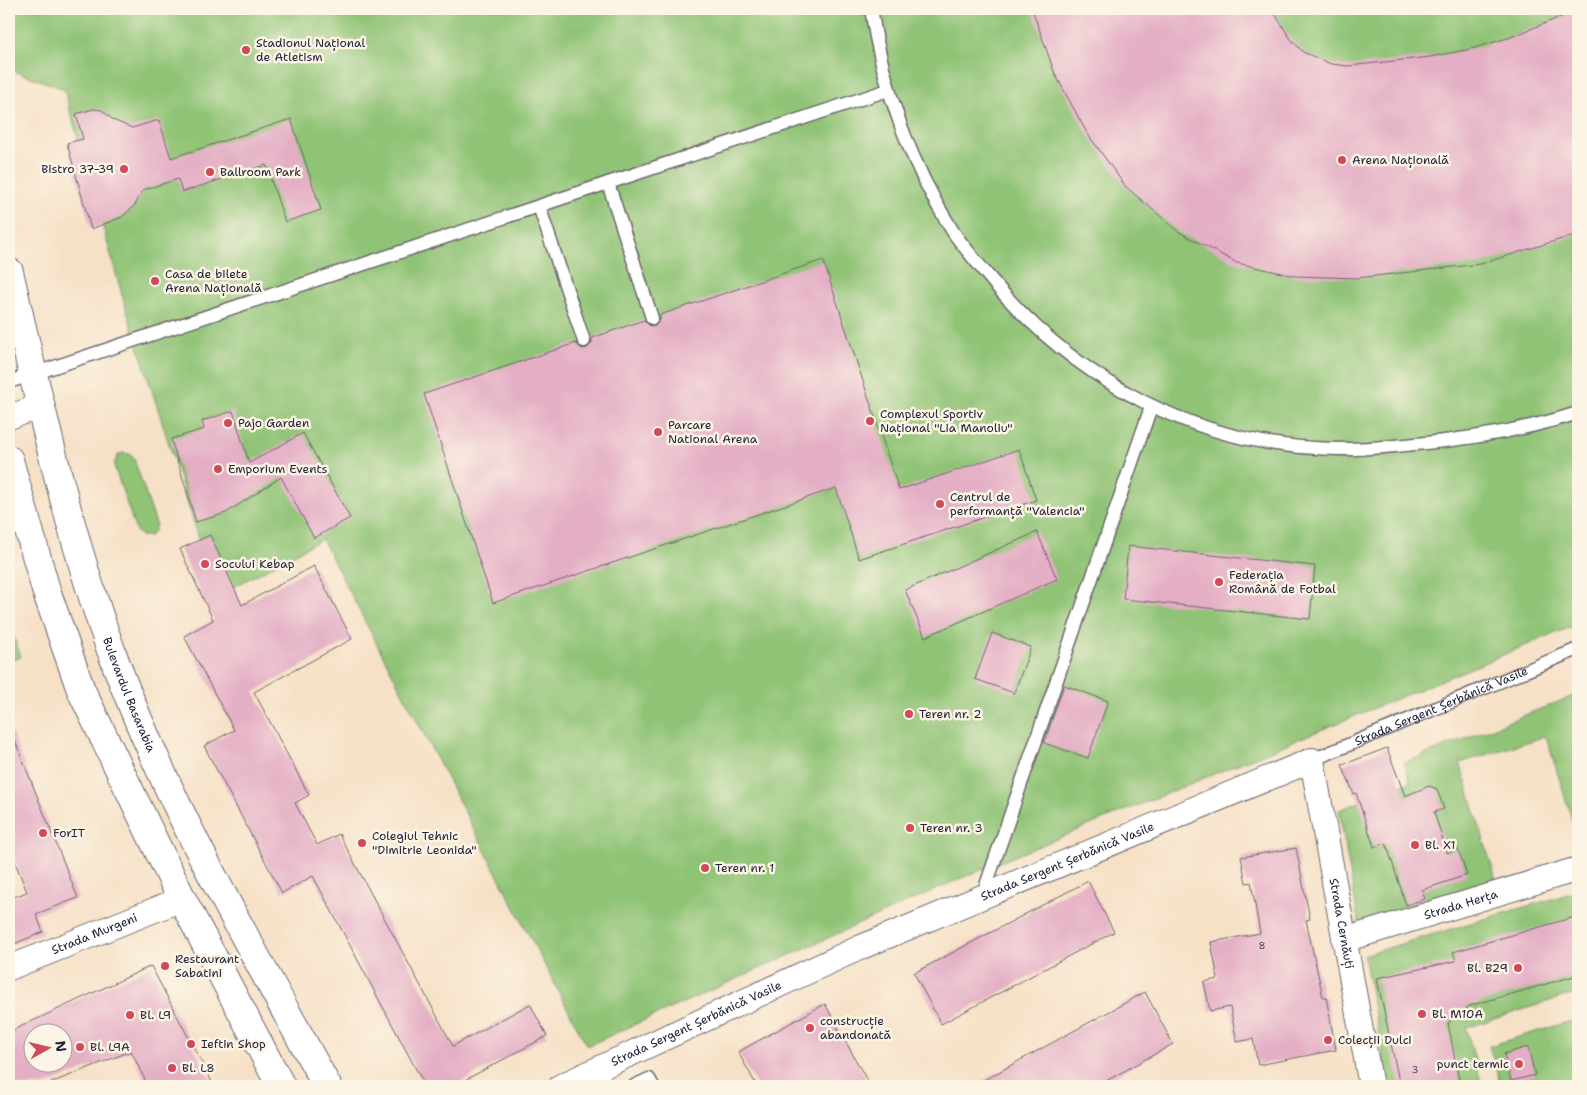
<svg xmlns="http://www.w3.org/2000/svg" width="1587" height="1095" font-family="'Shantell Sans',sans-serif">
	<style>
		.green { fill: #8fc375; stroke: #587258 }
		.building { fill: #e4aec5; fill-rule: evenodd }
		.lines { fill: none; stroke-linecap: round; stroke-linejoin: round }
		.lane-casing { stroke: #6c656c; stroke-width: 15 }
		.street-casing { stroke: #6c656c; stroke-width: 26 }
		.primary-casing { stroke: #6c656c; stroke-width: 30 }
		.lane { stroke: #fff; stroke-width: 12 }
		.street { stroke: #fff; stroke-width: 24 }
		.primary { stroke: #fff; stroke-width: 28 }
		.poi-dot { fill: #d1495b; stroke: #fcf5e5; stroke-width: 2 }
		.labels { text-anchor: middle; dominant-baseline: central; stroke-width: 5; stroke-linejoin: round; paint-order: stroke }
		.number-label { font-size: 10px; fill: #52455e }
		.poi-label { font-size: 12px; fill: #22223b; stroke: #fcf5e5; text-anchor: start }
		.street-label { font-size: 12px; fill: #22223b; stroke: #fcf5e5 }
	</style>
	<rect width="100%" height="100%" fill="#fcf5e5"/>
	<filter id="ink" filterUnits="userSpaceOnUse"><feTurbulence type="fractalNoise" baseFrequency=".02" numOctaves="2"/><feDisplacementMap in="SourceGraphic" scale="10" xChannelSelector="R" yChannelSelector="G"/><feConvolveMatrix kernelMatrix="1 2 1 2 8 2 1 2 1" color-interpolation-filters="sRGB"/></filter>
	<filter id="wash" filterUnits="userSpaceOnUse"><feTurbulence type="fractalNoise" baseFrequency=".0096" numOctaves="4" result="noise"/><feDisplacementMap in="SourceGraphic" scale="20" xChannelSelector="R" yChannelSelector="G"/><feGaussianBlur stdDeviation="1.12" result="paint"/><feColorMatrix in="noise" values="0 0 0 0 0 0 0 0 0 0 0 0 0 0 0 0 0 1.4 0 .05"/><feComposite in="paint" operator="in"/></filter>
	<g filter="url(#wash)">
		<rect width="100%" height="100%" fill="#f6e1c7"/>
		<g class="green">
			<path d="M9,9H1578V624L964,877L587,1046L322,539L217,596L124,302L64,89L11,70Z"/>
			<path d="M123,453L130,454L134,459L156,524L154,532L149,536H141L136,531L114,466L117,456Z"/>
			<path d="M9,624L21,657L9,661Z"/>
			<path d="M1578,694V839L1546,736L1460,763L1497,883L1359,924L1339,810L1410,782L1404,763Z"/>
			<path d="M1578,891V992L1466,1028L1482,1086H1388L1364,955Z"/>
			<path d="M1578,1019V1078L1551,1086H1501L1489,1046Z"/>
		</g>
		<g id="blocks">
			<g class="building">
				<path d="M1032,9H1272L1290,38L1303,52L1331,64L1348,66L1430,57L1471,49L1511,37L1578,10V234L1480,264L1357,278L1295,276L1237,263L1179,232L1126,187L1087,133L1055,74Z"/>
				<path d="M93,109L102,110L113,120L132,128L159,120L171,158L291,119L321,210L285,222L266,165L182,192L178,179L143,190L135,205L122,217L91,229L67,143L83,139L76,114Z"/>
				<path d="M823,260L899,490L1019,449L1036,500L859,559L836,488L493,603L424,394L576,343L582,349L587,348L592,343V338L644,320L650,326H655L660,320V315Z"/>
				<path d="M233,411L249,463L303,433L350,518L314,538L281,477L226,513L196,522L171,439L204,429L202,421Z"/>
				<path d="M1037,532L1057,579L925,637L905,590Z"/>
				<path d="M210,535L242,605L314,566L352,639L254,692L309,795L295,803L317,845L339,834L453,1046L530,1004L547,1036L454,1086H425L313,876L282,893L204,746L234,730L184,636L213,620L180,549Z"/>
				<path d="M1128,546L1315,566L1310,619L1123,599Z"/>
				<path d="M992,633L1031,647L1014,693L975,679Z"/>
				<path d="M1064,685L1108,701L1088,758L1044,743Z"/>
				<path d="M9,726L78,898L36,914L43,932L9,946V899L27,892L9,847Z"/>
				<path d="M1387,748L1405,796L1429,786L1437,789L1444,809L1434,812L1447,853L1458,849L1467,875L1422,890L1425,899L1406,905L1386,843L1374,847L1356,793L1354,794L1342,765Z"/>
				<path d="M1296,848L1310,919L1306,920L1323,997H1326L1336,1050L1258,1065L1253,1039L1237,1042L1230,1007L1210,1011L1204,982L1218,979L1211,942L1260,933L1251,882L1246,883L1241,857Z"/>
				<path d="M1088,881L1114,932L941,1024L914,973Z"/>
				<path d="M1578,916V975L1469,1006L1448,1023L1460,1086H1400L1377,978L1456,961L1453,952Z"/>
				<path d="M151,966L214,1086H148L131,1051L43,1086H9V1032ZM32,1032H62V1062H32Z"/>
				<path d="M1145,992L1173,1044L1097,1086H973Z"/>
				<path d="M825,1004L870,1086H757L738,1052Z"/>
				<path d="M1528,1047L1535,1075L1511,1081L1504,1054Z"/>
			</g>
		</g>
	</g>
	<g filter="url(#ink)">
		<use href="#blocks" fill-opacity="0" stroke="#6c656c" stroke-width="1"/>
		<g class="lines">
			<defs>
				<g id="lane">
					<path d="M871,9C883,86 910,163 952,230C961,244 973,257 984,271C1073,381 1200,450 1345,449C1368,449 1392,446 1416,444C1471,439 1525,430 1578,413"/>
					<path d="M608,183L652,318"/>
					<path d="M539,206L584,341"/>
					<path d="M9,382L888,90"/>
					<path id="s1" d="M1312,760L1578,649"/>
					<path d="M982,897L1151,407"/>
					<path d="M634,1086L649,1079L653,1086"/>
				</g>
				<g id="street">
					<path d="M9,417L42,406"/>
					<path id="s2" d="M1344,940L1578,869"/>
					<path id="s3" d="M9,968L182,899"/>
					<path id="s4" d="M561,1086L859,948L1312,760L1371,1086"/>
				</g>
				<g id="primary">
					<path id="s5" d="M9,272C40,404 69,537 116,664C171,811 252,949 327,1086"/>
					<path d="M9,460L46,590L81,690L182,899L281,1086"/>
				</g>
			</defs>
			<use href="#lane" class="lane-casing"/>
			<use href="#street" class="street-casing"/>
			<use href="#primary" class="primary-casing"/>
			<use href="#lane" class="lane"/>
			<use href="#street" class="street"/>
			<use href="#primary" class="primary"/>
		</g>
	</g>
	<g class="poi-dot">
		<circle cx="246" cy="50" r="5"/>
		<circle cx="1342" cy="160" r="5"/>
		<circle cx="124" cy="169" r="5"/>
		<circle cx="210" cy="172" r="5"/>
		<circle cx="155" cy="281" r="5"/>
		<circle cx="870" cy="421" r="5"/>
		<circle cx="228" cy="423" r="5"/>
		<circle cx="658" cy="432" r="5"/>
		<circle cx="218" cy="469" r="5"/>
		<circle cx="940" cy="504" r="5"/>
		<circle cx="205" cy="564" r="5"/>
		<circle cx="1219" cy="582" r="5"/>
		<circle cx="909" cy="714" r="5"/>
		<circle cx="910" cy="828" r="5"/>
		<circle cx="43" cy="833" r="5"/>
		<circle cx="362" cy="843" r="5"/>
		<circle cx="1415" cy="845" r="5"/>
		<circle cx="705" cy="868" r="5"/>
		<circle cx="165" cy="966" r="5"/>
		<circle cx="1518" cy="968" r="5"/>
		<circle cx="1422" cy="1014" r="5"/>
		<circle cx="130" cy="1015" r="5"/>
		<circle cx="810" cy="1028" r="5"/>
		<circle cx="1328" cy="1040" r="5"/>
		<circle cx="191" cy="1044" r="5"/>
		<circle cx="80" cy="1047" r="5"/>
		<circle cx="1519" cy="1064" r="5"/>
		<circle cx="172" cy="1068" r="5"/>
	</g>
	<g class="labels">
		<g class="number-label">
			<text x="1262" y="945">8</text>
			<text x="1415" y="1069">3</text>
		</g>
		<g class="poi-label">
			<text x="256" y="43">Stadionul Național<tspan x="256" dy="14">de Atletism</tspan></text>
			<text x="1352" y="160">Arena Națională</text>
			<text x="114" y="169" text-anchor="end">Bistro 37-39</text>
			<text x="220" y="172">Ballroom Park</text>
			<text x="165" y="274">Casa de bilete<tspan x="165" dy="14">Arena Națională</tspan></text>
			<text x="880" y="414">Complexul Sportiv<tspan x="880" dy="14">Național "Lia Manoliu"</tspan></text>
			<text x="238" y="423">Pajo Garden</text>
			<text x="668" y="425">Parcare<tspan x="668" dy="14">National Arena</tspan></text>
			<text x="228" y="469">Emporium Events</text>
			<text x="950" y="497">Centrul de<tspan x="950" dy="14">performanță "Valencia"</tspan></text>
			<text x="215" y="564">Socului Kebap</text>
			<text x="1229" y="575">Federația<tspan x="1229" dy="14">Română de Fotbal</tspan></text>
			<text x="919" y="714">Teren nr. 2</text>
			<text x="920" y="828">Teren nr. 3</text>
			<text x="53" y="833">ForIT</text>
			<text x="372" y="836">Colegiul Tehnic<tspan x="372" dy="14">"Dimitrie Leonida"</tspan></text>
			<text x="1425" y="845">Bl. X1</text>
			<text x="715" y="868">Teren nr. 1</text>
			<text x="175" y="959">Restaurant<tspan x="175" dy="14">Sabatini</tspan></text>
			<text x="1508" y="968" text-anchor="end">Bl. B29</text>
			<text x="1432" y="1014">Bl. M10A</text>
			<text x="140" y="1015">Bl. L9</text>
			<text x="820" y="1021">construcție<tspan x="820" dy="14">abandonată</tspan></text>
			<text x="1338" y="1040">Colecții Dulci</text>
			<text x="201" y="1044">Ieftin Shop</text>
			<text x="90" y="1047">Bl. L9A</text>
			<text x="1509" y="1064" text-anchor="end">punct termic</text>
			<text x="182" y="1068">Bl. L8</text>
		</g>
		<g class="street-label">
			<text stroke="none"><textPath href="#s5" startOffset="440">Bulevardul Basarabia</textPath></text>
			<text stroke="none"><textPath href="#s1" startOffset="140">Strada Sergent Șerbănică Vasile</textPath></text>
			<text stroke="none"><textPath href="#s4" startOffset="554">Strada Sergent Șerbănică Vasile</textPath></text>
			<text stroke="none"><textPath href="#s2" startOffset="122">Strada Herța</textPath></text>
			<text stroke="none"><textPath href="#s4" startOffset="985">Strada Cernăuți</textPath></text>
			<text stroke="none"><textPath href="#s3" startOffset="92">Strada Murgeni</textPath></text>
			<text stroke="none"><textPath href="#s4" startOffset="149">Strada Sergent Șerbănică Vasile</textPath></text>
		</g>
	</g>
	<rect width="1587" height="1095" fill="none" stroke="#fcf5e5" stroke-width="30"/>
	<g transform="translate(48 1048) rotate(82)"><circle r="24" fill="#fcf5e5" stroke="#a5a1a1"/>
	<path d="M0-4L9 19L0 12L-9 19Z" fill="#d1495b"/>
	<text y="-8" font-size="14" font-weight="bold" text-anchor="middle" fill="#22223b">N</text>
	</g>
</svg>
